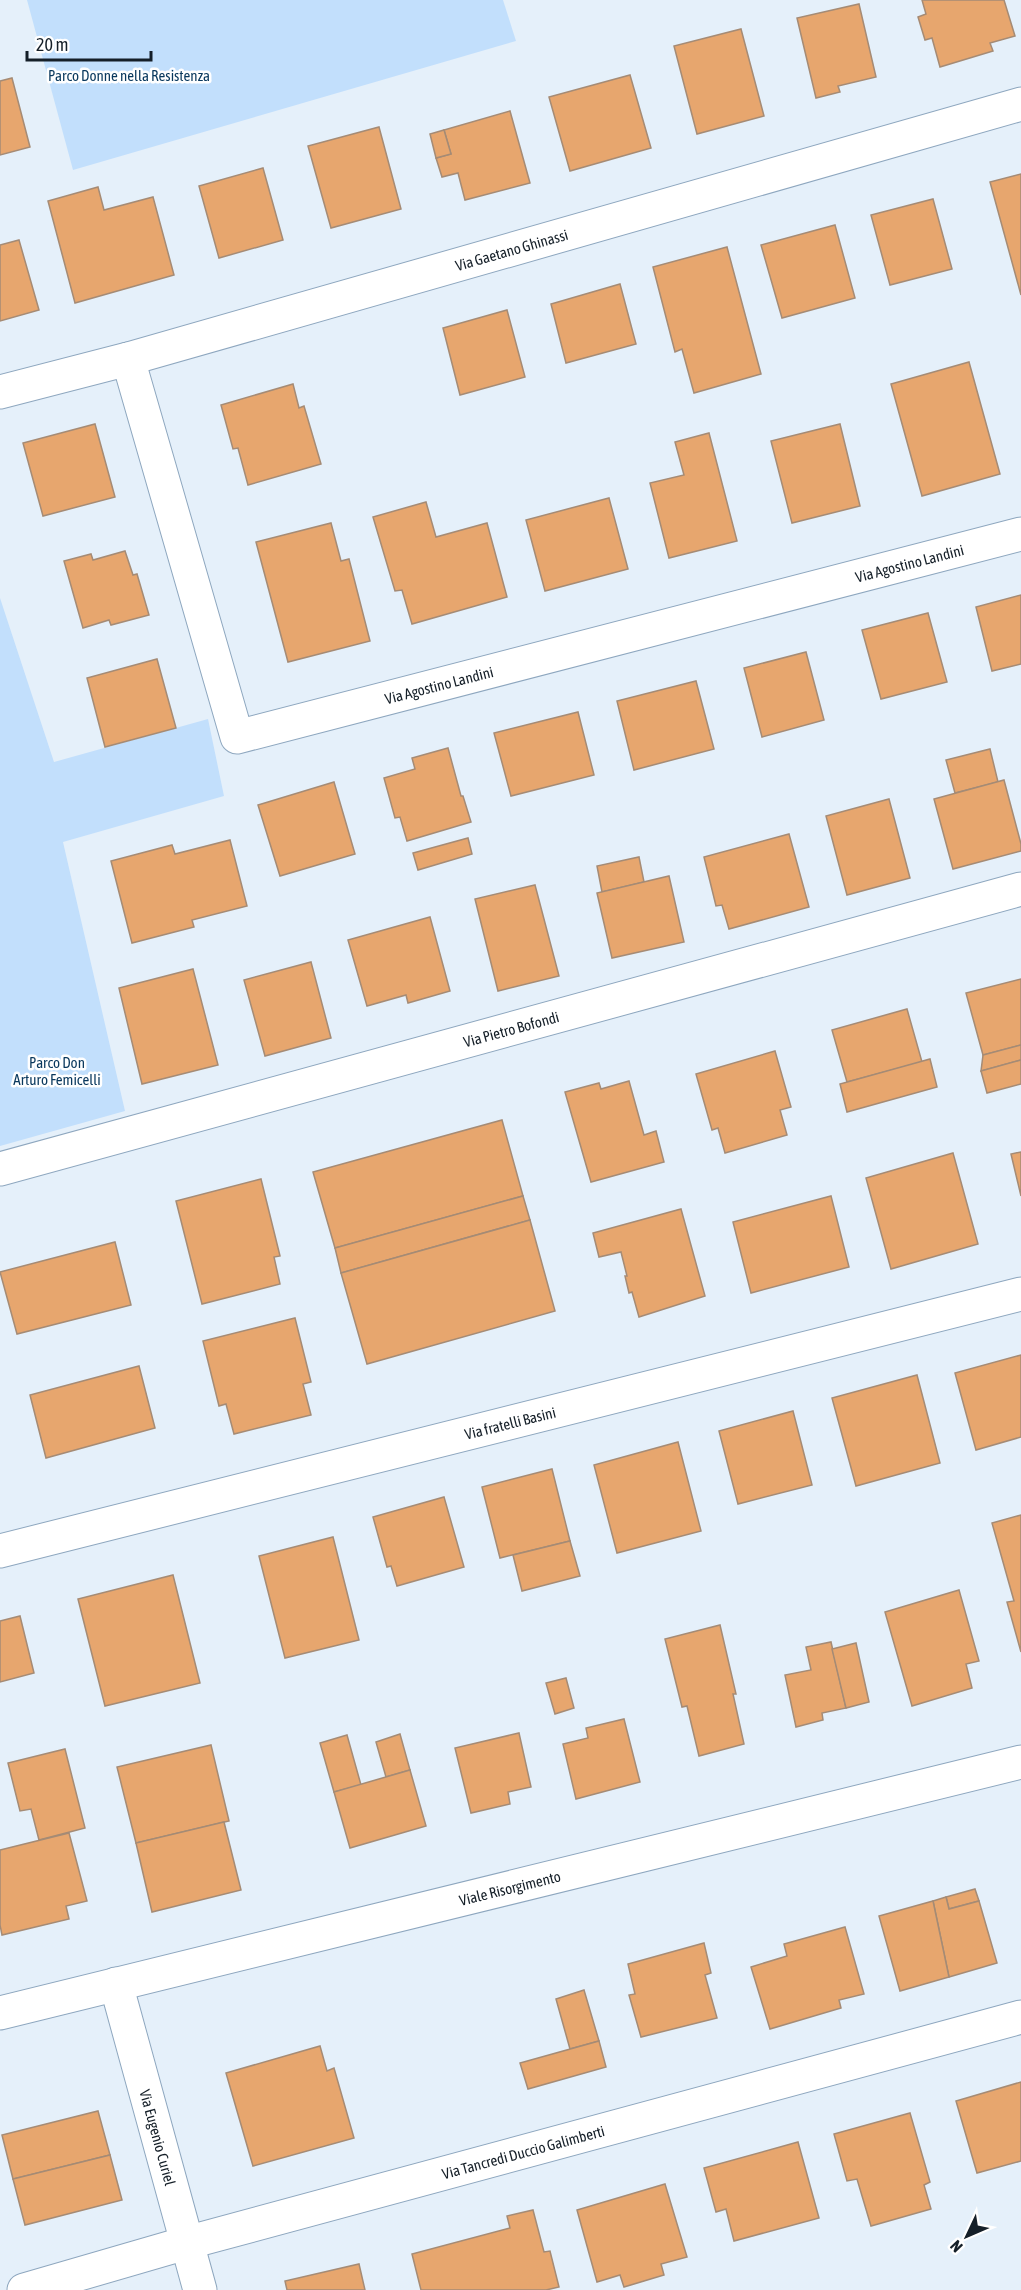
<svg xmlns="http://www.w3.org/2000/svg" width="1021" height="2290" font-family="'Asap Condensed',sans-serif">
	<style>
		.green { fill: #c2dffc }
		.building { fill: #e7a66e; stroke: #a58b75; stroke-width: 1.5 }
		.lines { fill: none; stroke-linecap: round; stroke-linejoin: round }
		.minor-casing { stroke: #8ea7bf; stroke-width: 35 }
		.minor { stroke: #fff; stroke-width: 33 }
		.labels { text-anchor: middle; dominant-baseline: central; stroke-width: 5; stroke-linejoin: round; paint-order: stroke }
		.park-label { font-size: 15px; fill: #09385d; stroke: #fff }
		.street-label { font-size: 15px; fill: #151f28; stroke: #fff }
	</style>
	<rect width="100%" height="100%" fill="#e5f0fa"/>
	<g class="green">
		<path d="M27,0H503L516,41L73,170Z"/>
		<path d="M0,598L54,762L208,719L224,796L63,842L125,1111L0,1146Z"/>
	</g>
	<g class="building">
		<path d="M922,0H1004L1015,36L990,43L993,51L940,67L932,38L925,40L918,17L926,14Z"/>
		<path d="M859,4L876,77L838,86L840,92L816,98L797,18Z"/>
		<path d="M741,29L764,116L697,134L674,46Z"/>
		<path d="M630,75L651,148L570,171L549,97Z"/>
		<path d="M12,78L30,147L0,155V81Z"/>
		<path d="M510,111L530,183L465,200L458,173L442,177L436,158L451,154L444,130Z"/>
		<path d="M379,127L401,209L331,228L308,146Z"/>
		<path d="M444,130L451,154L436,158L430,134Z"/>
		<path d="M263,168L283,240L219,258L199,186Z"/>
		<path d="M1021,174V295L990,182Z"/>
		<path d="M98,187L104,210L153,197L174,275L75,303L48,201Z"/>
		<path d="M933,199L952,269L890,285L871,215Z"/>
		<path d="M835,225L855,298L782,318L761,245Z"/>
		<path d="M19,240L39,310L0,321V245Z"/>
		<path d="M727,247L761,374L694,393L682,349L675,352L653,267Z"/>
		<path d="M620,284L636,344L566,363L551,304Z"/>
		<path d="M507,310L525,377L460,395L443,328Z"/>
		<path d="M969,362L1000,474L922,496L891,384Z"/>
		<path d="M293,384L299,408L304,406L321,464L248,485L238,448L233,449L221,405Z"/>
		<path d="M95,424L115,497L43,516L23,443Z"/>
		<path d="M840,424L860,506L792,523L771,441Z"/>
		<path d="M709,433L737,541L669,558L650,483L684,475L675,442Z"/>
		<path d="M609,498L628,569L545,591L526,520Z"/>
		<path d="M426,502L436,537L487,523L507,597L412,624L402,590L395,591L373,517Z"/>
		<path d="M331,523L341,561L349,559L370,641L288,662L256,542Z"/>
		<path d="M125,551L133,575L137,574L149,615L111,625L109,620L83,628L64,561L91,554L93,560Z"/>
		<path d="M1021,595V664L992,671L976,607Z"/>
		<path d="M928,613L947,682L881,699L862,630Z"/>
		<path d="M806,652L824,720L762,737L744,668Z"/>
		<path d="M157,659L176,728L105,747L87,678Z"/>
		<path d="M696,681L714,749L634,770L617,701Z"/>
		<path d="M578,712L594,775L511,796L494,733Z"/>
		<path d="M448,748L461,796H463L471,822L407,841L400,817L395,818L384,778L415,769L412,758Z"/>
		<path d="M990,749L998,782L955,793L946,760Z"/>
		<path d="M1004,780L1021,844V851L953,869L934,799Z"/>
		<path d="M334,782L355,854L280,876L258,805Z"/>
		<path d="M889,799L910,878L847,895L826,816Z"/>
		<path d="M789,834L809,907L729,929L722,905L716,906L704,857Z"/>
		<path d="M468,838L472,854L418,870L413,853Z"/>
		<path d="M230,840L247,906L192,920L194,927L132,943L111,861L172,845L175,854Z"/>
		<path d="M639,857L644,882L602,892L597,866Z"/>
		<path d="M669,876L684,942L612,958L597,893Z"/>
		<path d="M535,885L559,976L498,991L475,899Z"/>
		<path d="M430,917L450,991L408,1003L406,995L367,1006L348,940Z"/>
		<path d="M311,962L331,1038L265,1056L244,980Z"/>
		<path d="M193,969L218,1065L142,1084L119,988Z"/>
		<path d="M1021,979V1045L983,1055L966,993Z"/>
		<path d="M907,1009L922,1062L847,1082L832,1030Z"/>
		<path d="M1021,1045V1060L981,1071L983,1055Z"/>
		<path d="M775,1051L791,1107L780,1110L787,1135L725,1153L718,1128L712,1130L696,1074Z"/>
		<path d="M930,1059L937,1087L847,1112L840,1084Z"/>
		<path d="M1021,1060V1084L987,1093L981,1071Z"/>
		<path d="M629,1081L644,1135L656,1131L664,1162L591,1182L565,1092L599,1083L601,1089Z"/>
		<path d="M502,1120L523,1196L335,1248L313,1172Z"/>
		<path d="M1021,1152V1196L1011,1154Z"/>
		<path d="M953,1153L978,1244L891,1269L866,1178Z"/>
		<path d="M261,1179L280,1256L274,1257L280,1284L202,1304L176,1201Z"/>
		<path d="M523,1196L530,1220L341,1273L335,1248Z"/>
		<path d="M831,1196L849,1267L751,1293L733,1222Z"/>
		<path d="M681,1209L705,1296L639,1317L632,1292L629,1293L625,1276H627L621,1252L599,1257L593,1233Z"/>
		<path d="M530,1220L555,1311L367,1364L341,1273Z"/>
		<path d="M115,1242L131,1305L17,1334L0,1272Z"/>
		<path d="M295,1318L311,1382L303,1384L311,1415L234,1434L226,1404L219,1406L203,1341Z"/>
		<path d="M1021,1355V1437L976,1450L955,1373Z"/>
		<path d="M139,1366L155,1428L46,1458L30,1395Z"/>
		<path d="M917,1375L940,1463L856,1486L832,1398Z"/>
		<path d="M793,1411L812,1485L738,1504L719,1431Z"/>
		<path d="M678,1442L701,1531L617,1553L594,1465Z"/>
		<path d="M552,1469L570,1541L500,1558L482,1487Z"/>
		<path d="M444,1497L464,1567L397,1586L391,1566L387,1567L373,1517Z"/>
		<path d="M1021,1515V1652L1007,1602L1014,1601L992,1523Z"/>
		<path d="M333,1537L359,1640L285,1658L259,1556Z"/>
		<path d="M570,1541L580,1576L522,1591L513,1555Z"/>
		<path d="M173,1575L200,1683L105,1706L78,1599Z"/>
		<path d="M959,1590L979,1661L966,1664L972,1688L912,1706L885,1612Z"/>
		<path d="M20,1616L34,1673L0,1682V1621Z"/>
		<path d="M720,1625L736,1694H733L744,1744L699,1756L687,1706L682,1707L665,1639Z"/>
		<path d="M831,1642L846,1708L822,1713L823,1720L796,1727L785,1675L811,1670L806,1647Z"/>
		<path d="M856,1643L869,1702L846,1708L832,1649Z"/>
		<path d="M566,1678L574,1708L555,1714L546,1683Z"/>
		<path d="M624,1719L640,1782L576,1799L563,1744L588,1738L586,1728Z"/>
		<path d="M519,1733L531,1787L508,1792L510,1804L471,1813L455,1748Z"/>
		<path d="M400,1734L410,1770L386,1777L376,1742Z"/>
		<path d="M347,1735L361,1785L334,1792L320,1743Z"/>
		<path d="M211,1745L229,1821L136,1843L117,1767Z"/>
		<path d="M65,1749L85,1828L39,1840L31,1809L20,1811L8,1763Z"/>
		<path d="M410,1770L426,1826L350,1848L334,1792Z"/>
		<path d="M224,1822L241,1890L152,1912L136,1843Z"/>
		<path d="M69,1833L87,1901L66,1906L69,1919L2,1935L0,1925V1850Z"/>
		<path d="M975,1889L979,1901L949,1909L946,1897Z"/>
		<path d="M946,1897L949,1909L979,1901L997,1963L949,1977L933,1901Z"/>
		<path d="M933,1901L949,1977L900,1991L879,1916Z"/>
		<path d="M845,1927L864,1994L839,2000L841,2008L770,2029L751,1967L787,1956L784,1944Z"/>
		<path d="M704,1943L711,1973L705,1975L717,2018L641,2037L629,1995L635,1994L628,1964Z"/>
		<path d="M584,1990L599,2041L570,2049L556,1999Z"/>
		<path d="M599,2041L606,2067L528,2089L520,2063Z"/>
		<path d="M320,2046L327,2071L334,2068L354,2138L253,2166L226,2073Z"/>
		<path d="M1021,2082V2161L977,2173L956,2101Z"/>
		<path d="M98,2111L110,2155L13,2179L2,2135Z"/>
		<path d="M910,2113L930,2182L924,2185L931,2209L871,2226L857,2179L847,2181L834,2134Z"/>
		<path d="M798,2142L819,2218L734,2241L726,2209L716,2212L704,2168Z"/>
		<path d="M110,2155L122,2200L25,2225L13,2179Z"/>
		<path d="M665,2184L687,2257L661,2264L664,2275L624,2287L620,2275L597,2282L577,2210Z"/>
		<path d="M533,2210L544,2252L550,2251L559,2287L546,2290H421L412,2254L510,2228L507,2216Z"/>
		<path d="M359,2264L365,2290H287L285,2281Z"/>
	</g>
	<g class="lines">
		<defs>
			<g id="minor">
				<path id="s1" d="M128,359L237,737L1021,534"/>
				<path id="s2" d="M0,392L128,359L1021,104"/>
				<path id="s3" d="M0,1169L1021,889"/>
				<path id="s4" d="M0,1551L1021,1294"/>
				<path id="s5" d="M116,1984L200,2290"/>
				<path id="s6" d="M0,2013L1021,1762"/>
				<path id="s7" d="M24,2290L186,2243L1021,2017"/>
			</g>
		</defs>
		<use href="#minor" class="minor-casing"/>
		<use href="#minor" class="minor"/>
	</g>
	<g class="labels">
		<g class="park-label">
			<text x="129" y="75">Parco Donne nella Resistenza</text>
			<text x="57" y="1062">Parco Don<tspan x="57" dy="17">Arturo Femicelli</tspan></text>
		</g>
		<g class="street-label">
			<text stroke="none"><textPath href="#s2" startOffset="531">Via Gaetano Ghinassi</textPath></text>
			<text stroke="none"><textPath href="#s1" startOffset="1088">Via Agostino Landini</textPath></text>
			<text stroke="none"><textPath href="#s1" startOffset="602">Via Agostino Landini</textPath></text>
			<text stroke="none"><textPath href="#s3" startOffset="530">Via Pietro Bofondi</textPath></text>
			<text stroke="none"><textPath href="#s4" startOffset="526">Via fratelli Basini</textPath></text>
			<text stroke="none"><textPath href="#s6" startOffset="525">Viale Risorgimento</textPath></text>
			<text stroke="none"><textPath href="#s5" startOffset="159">Via Eugenio Curiel</textPath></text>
			<text stroke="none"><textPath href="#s7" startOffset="518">Via Tancredi Duccio Galimberti</textPath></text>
		</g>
	</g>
	<g transform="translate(967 2236) rotate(226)" stroke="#ffffff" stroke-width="4.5" paint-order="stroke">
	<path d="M0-4.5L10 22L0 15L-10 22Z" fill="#151f28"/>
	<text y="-9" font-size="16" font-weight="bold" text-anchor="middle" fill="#151f28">N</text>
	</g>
	<path d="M27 51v9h124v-9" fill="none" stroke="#151f28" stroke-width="3"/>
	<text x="36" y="51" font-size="18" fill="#151f28" stroke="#ffffff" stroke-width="4.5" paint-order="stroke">20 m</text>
</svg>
